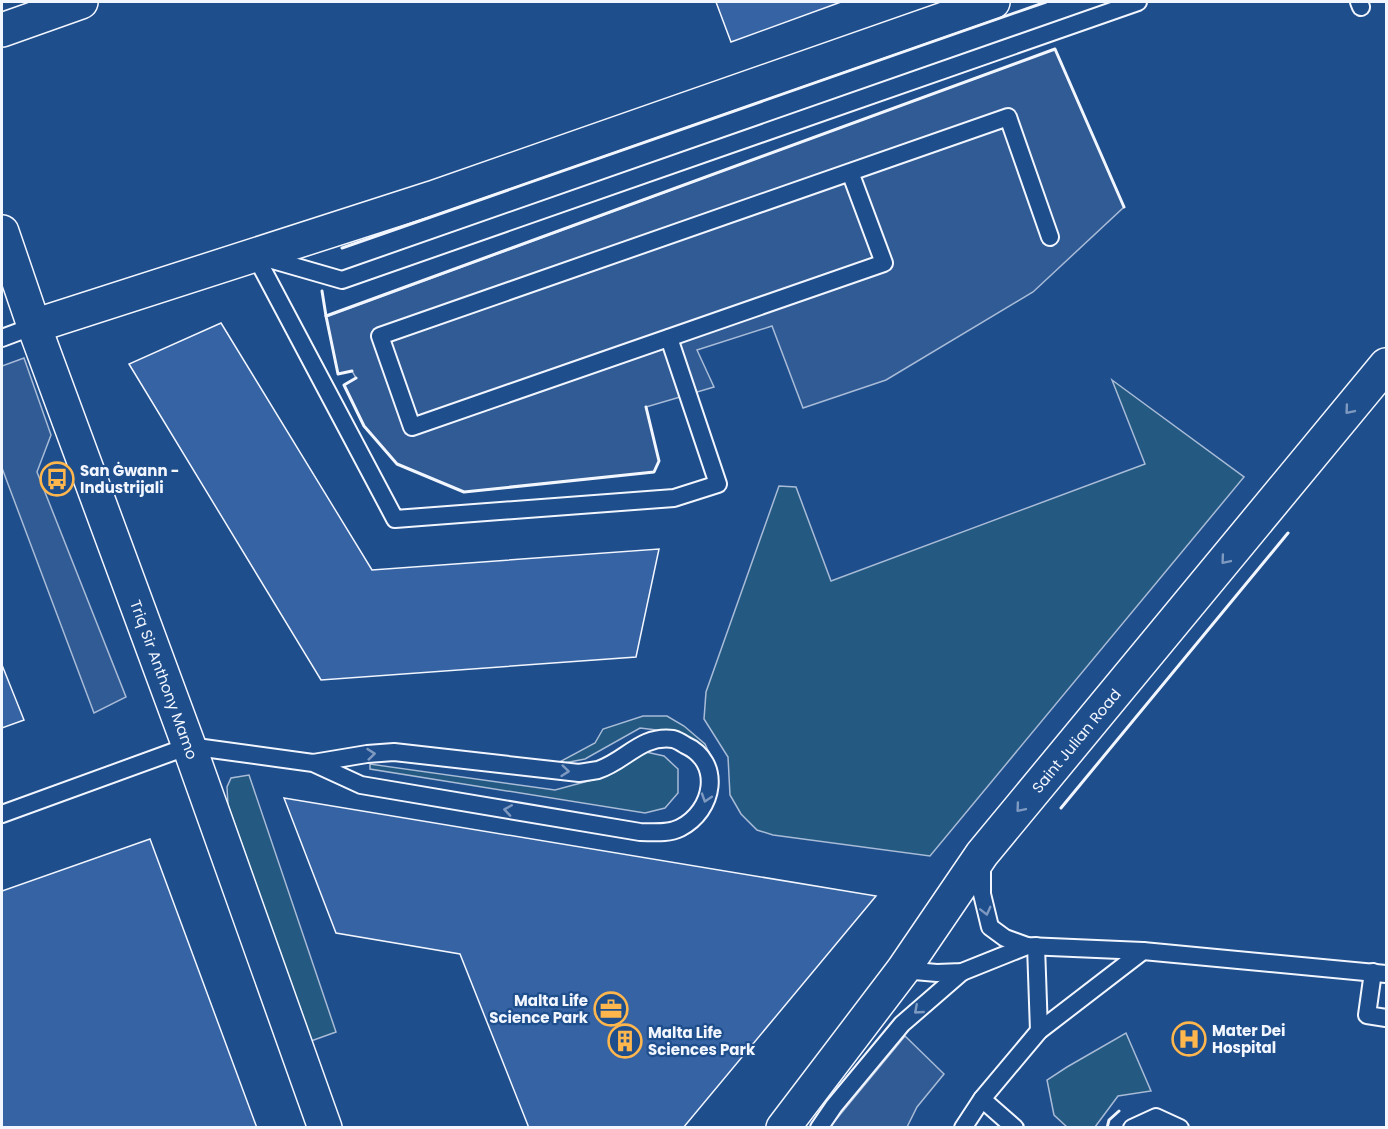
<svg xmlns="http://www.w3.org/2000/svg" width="1388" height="1129" font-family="Poppins,sans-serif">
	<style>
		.green { fill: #245a82; stroke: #a8bbd7; stroke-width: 1.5 }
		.parking { fill: #305b95; stroke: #a8bbd7; stroke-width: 1.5 }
		.building { fill: #3563a3; stroke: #f2f6ff; stroke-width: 1.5 }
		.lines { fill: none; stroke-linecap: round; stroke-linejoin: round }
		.service-casing { stroke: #f2f6ff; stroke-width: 20 }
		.minor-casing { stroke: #f2f6ff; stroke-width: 36 }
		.tertiary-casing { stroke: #f2f6ff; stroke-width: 36 }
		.secondary-casing { stroke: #f2f6ff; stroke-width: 36 }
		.service { stroke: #1f4e8c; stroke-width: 16 }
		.minor { stroke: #1f4e8c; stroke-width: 33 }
		.tertiary { stroke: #1f4e8c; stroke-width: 33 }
		.secondary { stroke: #1f4e8c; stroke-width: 33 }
		.wall { stroke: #f2f6ff; stroke-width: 3 }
		.oneway { stroke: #7e9ac0 }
		.labels { text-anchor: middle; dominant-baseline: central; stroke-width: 4.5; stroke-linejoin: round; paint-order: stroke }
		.poi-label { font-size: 15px; font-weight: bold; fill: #f2f6ff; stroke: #1f4e8c; text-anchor: start }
		.street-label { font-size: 15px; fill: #f2f6ff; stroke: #1f4e8c }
	</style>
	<rect width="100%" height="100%" fill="#1f4e8c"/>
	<g class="green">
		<path d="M1112,380L1244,477L930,856L773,835L757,830L741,814L730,795L728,757L704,719L706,692L779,486L796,487L831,581L1145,464Z"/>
		<path d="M643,716H667L684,726L705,744L716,768V789L698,806L702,779L695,755L665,731L640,728L585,759L554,765L595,743L603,729Z"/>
		<path d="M646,752L664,756L678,769V793L665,808L645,813L370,769V764L555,790L603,777L630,760Z"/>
		<path d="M249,775L336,1032L311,1041L228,805L227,787L231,778Z"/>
		<path d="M1126,1033L1151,1091L1118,1096L1095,1127H1067L1054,1115L1047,1080L1067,1067Z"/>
	</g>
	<g class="parking">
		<path d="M1055,49L1124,207L1033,292L886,380L803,408L772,326L697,350L714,387L646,407L659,461L654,472L464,492L397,464L364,426L344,385L356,378L352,371L338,374L326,317Z"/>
		<path d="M24,358L51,435L37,472L126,697L94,713L2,468V366Z"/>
		<path d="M905,1036L944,1074L917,1107L907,1127L829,1128Z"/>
	</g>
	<g class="building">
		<path d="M716,2H841L731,42Z"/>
		<path d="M221,323L372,570L659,549L636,657L321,680L129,364Z"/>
		<path d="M2,665L24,720L2,728Z"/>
		<path d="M284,798L876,896L683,1128H529L460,954L336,933Z"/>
		<path d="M150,839L257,1128H2V891Z"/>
	</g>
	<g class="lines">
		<defs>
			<g id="service">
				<path d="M1359,2L1361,7"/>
				<path d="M850,172L884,263L412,427L380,336L1008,117L1050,237"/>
				<path d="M255,255L395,519L674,498L718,484L669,338"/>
				<path d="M262,257L342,280L1138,2"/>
				<path d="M2,338L34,326"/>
				<path d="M2,814L189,746L313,763L367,754L394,752L579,773C585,772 592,771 598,770C626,761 640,735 673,739C677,740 682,743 685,745C723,762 714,811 680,828C668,834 653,832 640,832L361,785L313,763"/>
				<path d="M982,864V894L990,927L1005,938L1027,946L1143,951L1386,974"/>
				<path d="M1036,946L1039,1031"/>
				<path d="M903,970L937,973L962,972L1027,946"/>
				<path d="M1373,972L1367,1015L1386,1018"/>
				<path d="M982,1099L1015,1128"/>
				<path d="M819,1128L834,1106L902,1024L962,972"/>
				<path d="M963,1128L982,1099L1039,1031L1143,951"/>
				<path d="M1132,1128L1156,1117L1180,1128"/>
			</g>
			<g id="minor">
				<path d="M2,30L81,2"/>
				<path d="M34,326L432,198L993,2"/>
			</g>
			<g id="tertiary">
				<path id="s1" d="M783,1128L903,970L982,854L1386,365"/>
			</g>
			<g id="secondary">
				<path id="s2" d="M2,232L34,326L189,746L325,1128"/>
			</g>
		</defs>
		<use href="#service" class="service-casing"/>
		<use href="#minor" class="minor-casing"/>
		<use href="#tertiary" class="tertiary-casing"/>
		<use href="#secondary" class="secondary-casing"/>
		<use href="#service" class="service"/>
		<use href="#minor" class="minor"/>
		<use href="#tertiary" class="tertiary"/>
		<use href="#secondary" class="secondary"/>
		<g class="wall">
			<path d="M342,248L1046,2"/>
			<path d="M322,291L326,316"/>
			<path d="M352,371L338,374L326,316L1055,49L1124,207"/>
			<path d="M356,378L344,385L364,426L397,464L464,492L654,472L659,461L646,407"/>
			<path d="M1061,808L1288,533"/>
			<path d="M1107,1128L1109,1120L1119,1111"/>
		</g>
	</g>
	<defs><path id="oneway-chevron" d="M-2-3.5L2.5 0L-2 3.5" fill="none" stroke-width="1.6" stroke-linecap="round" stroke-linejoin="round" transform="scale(1.5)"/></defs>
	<g class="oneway">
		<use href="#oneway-chevron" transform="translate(1349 410) rotate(130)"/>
		<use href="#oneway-chevron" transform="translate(1225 560) rotate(130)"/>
		<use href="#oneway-chevron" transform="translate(371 754) rotate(-6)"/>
		<use href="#oneway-chevron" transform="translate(565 771) rotate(6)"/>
		<use href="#oneway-chevron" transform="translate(706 798) rotate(108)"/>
		<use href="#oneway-chevron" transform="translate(1020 808) rotate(130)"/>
		<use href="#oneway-chevron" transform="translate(508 810) rotate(-171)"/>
		<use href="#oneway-chevron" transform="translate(986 911) rotate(76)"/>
		<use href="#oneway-chevron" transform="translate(918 1010) rotate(139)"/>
	</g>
	<defs>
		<symbol id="bus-ring" viewBox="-11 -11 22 22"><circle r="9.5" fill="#1f4e8c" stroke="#ffb74d" stroke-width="1.5"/><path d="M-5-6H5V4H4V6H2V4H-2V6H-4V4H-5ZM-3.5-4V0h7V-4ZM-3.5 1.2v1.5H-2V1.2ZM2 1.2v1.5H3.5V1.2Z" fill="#ffb74d"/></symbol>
		<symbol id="office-ring" viewBox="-11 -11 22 22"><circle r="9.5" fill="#1f4e8c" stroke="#ffb74d" stroke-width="1.5"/><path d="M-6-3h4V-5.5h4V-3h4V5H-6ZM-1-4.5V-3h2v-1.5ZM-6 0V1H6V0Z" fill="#ffb74d"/></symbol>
		<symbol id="hospital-ring" viewBox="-11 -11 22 22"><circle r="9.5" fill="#1f4e8c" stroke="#ffb74d" stroke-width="1.5"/><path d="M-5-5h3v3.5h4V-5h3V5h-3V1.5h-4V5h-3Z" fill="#ffb74d"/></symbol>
		<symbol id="building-ring" viewBox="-11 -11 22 22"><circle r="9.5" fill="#1f4e8c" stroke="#ffb74d" stroke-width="1.5"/><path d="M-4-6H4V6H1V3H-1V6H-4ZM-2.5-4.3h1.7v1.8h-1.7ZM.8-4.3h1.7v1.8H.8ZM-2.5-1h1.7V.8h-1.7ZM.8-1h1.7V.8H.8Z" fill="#ffb74d"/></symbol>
	</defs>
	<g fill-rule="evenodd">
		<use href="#bus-ring" x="38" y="460" width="38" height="38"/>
		<use href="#office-ring" x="592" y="990" width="38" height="38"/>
		<use href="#hospital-ring" x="1170" y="1020" width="38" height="38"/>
		<use href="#building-ring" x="606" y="1022" width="38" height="38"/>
	</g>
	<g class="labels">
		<g class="poi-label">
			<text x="80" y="470">San Ġwann -<tspan x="80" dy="17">Industrijali</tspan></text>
			<text x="588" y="1000" text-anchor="end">Malta Life<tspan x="588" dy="17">Science Park</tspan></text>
			<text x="1212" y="1030">Mater Dei<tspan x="1212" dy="17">Hospital</tspan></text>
			<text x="648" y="1032">Malta Life<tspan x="648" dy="17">Sciences Park</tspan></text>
		</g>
		<g class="street-label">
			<text stroke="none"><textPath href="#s2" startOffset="476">Triq Sir Anthony Mamo</textPath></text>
			<text stroke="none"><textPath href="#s1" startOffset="486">Saint Julian Road</textPath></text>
		</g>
	</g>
	<rect width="1388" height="1129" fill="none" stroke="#f2f6ff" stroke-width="6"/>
</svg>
